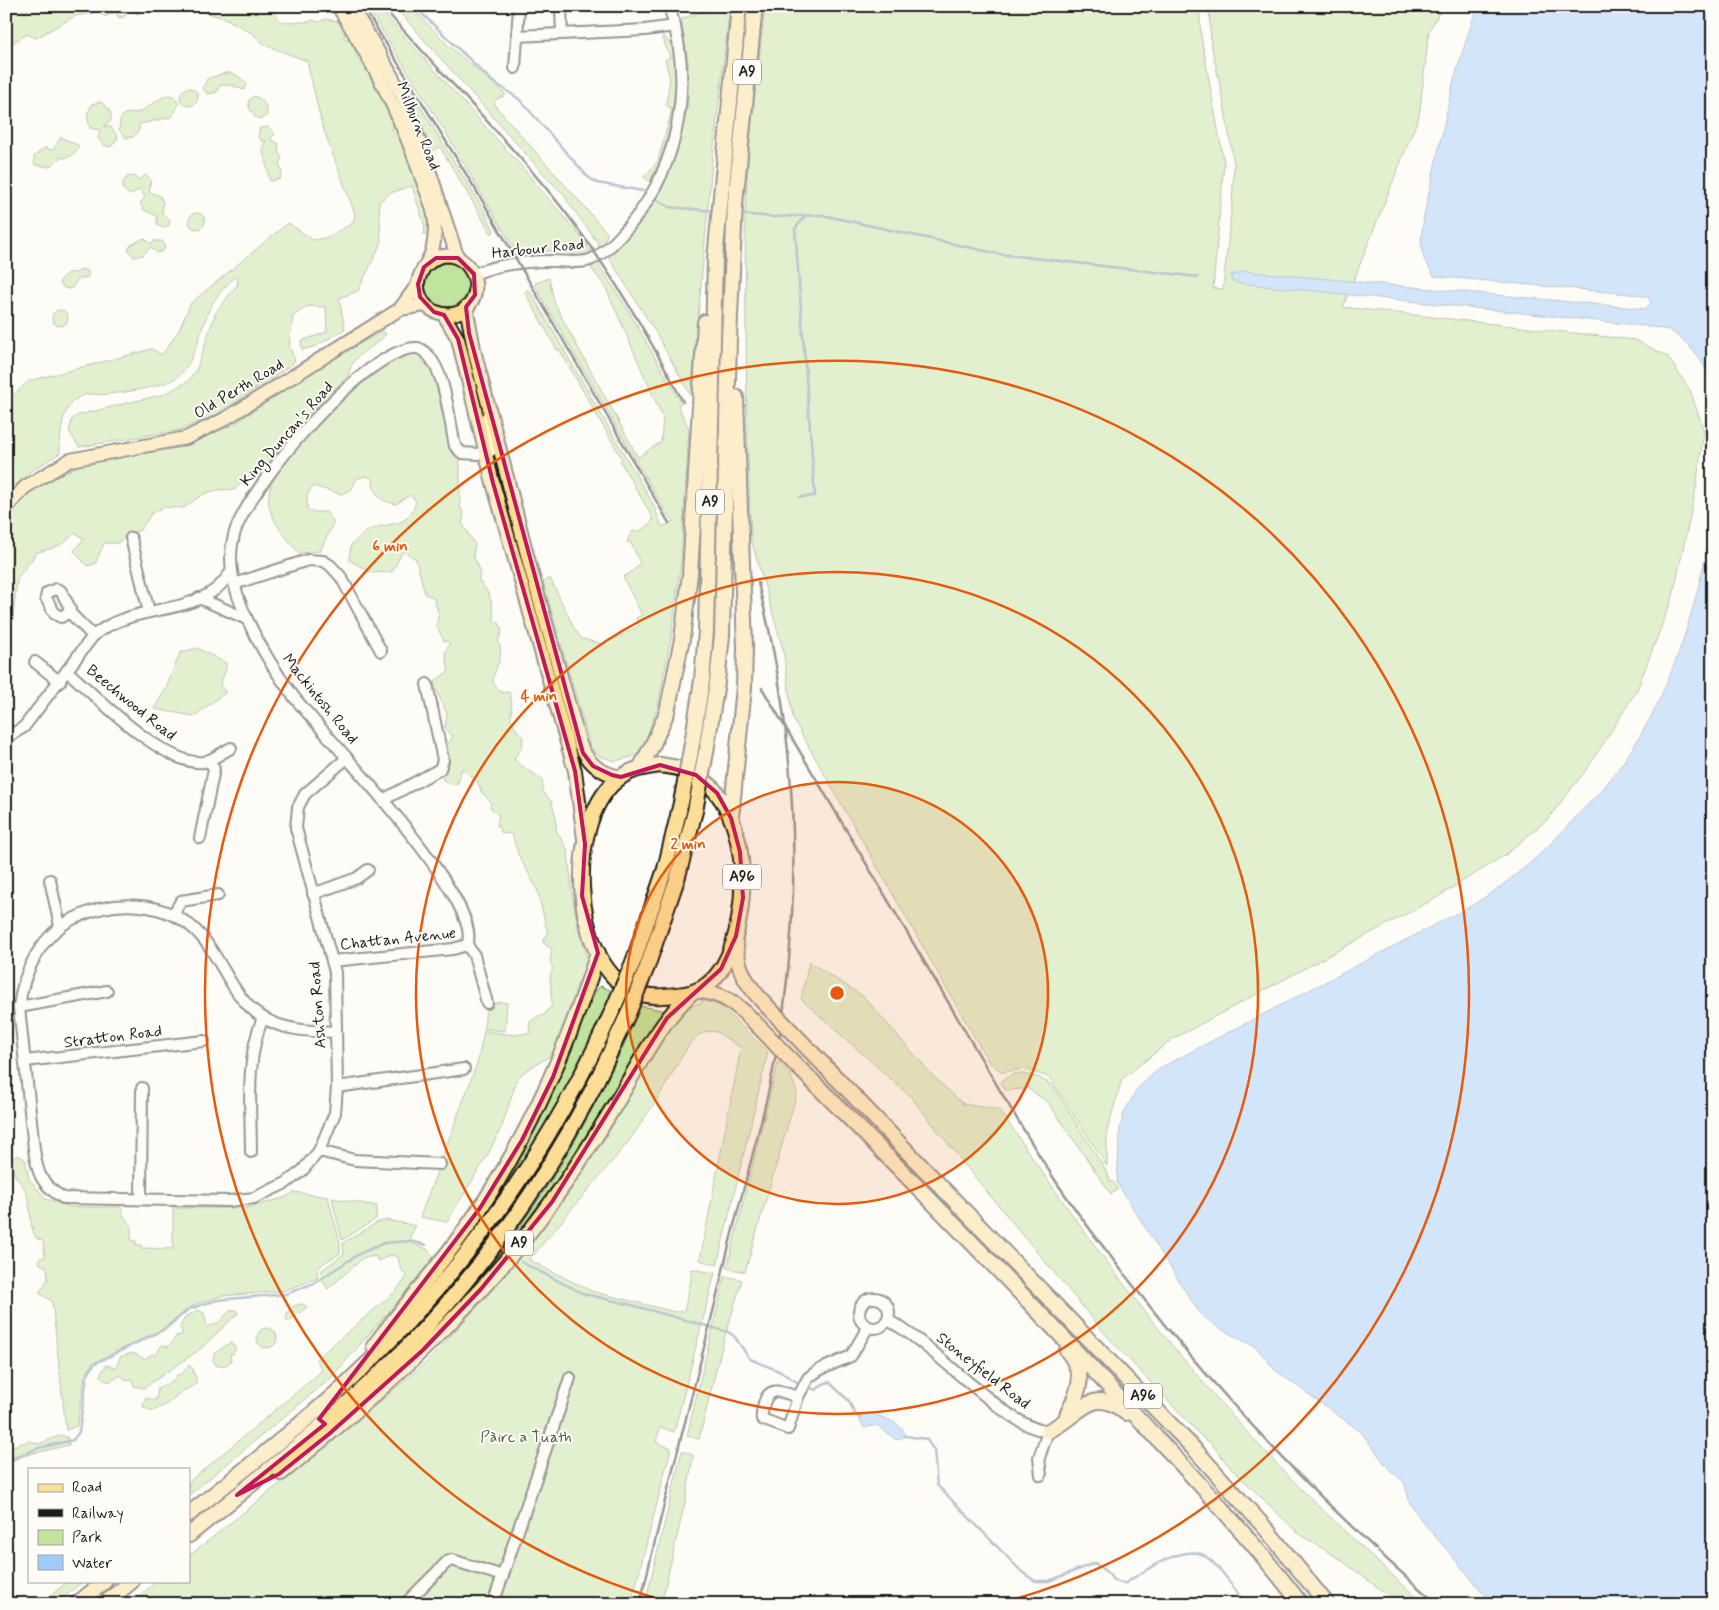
<svg xmlns="http://www.w3.org/2000/svg" width="1719" height="1610" font-family="Mynerve,sans-serif">
	<style>
		.green { fill: #c0e39d; stroke: #6e805c }
		.water { fill: #9fccfa; stroke: #6b86a1 }
		.lines { fill: none; stroke-linecap: round; stroke-linejoin: round }
		.stream { stroke: #6b86a1; stroke-width: 2.5 }
		.minor-casing { stroke: #1c1c1c; stroke-width: 14 }
		.major-casing { stroke: #1c1c1c; stroke-width: 16 }
		.highway-casing { stroke: #1c1c1c; stroke-width: 18 }
		.minor { stroke: #fdfcf7; stroke-width: 10 }
		.major { stroke: #fdde96; stroke-width: 12 }
		.highway { stroke: #fdde96; stroke-width: 14 }
		.rail { stroke: #1c1c1c; stroke-width: 2.5 }
		.highway-bridge-casing { stroke: #1c1c1c; stroke-width: 18; stroke-linecap: butt }
		.highway-bridge { stroke: #fdde96; stroke-width: 14 }
		.marked { fill: none; stroke: #c2185b; stroke-width: 4; stroke-linejoin: round }
		.ring { fill: none; stroke: #e8590c; stroke-width: 2.5 }
		.labels { text-anchor: middle; dominant-baseline: central; stroke-width: 4; stroke-linejoin: round; paint-order: stroke }
		.shield { fill: #fdfcf7; stroke: #605f5e; stroke-width: 1 }
		.shield-label { font-size: 15px; font-weight: bold; fill: #1c1c1c }
		.street-label { font-size: 16px; fill: #1c1c1c; stroke: #fdfcf7 }
		.park-label { font-size: 16px; fill: #4d5843; stroke: #fdfcf7 }
		.centre { fill: #e8590c; stroke: #fdfcf7; stroke-width: 2.5 }
		.ring-label { font-size: 15px; text-anchor: middle; font-weight: bold; fill: #e8590c; stroke: #fdfcf7; stroke-width: 4; stroke-linejoin: round; paint-order: stroke }
	</style>
	<rect width="100%" height="100%" fill="#fdfcf7"/>
	<filter id="ink" filterUnits="userSpaceOnUse"><feTurbulence type="fractalNoise" baseFrequency=".02" numOctaves="2"/><feDisplacementMap in="SourceGraphic" scale="10" xChannelSelector="R" yChannelSelector="G"/><feConvolveMatrix kernelMatrix="1 2 1 2 8 2 1 2 1" color-interpolation-filters="sRGB"/></filter>
	<g filter="url(#ink)">
		<g class="green">
			<path d="M6,6H146L138,14L129,9L124,17L119,18L115,12L105,17L99,12L75,16L36,38L27,34L6,47Z"/>
			<path d="M185,6H271C281,23 280,24 301,22C306,22 308,22 313,20L319,22L325,19L342,22L345,29L344,38C355,40 357,49 357,59L371,70L374,82L394,122L392,130C407,144 434,215 430,234H424L425,227L412,186L390,193L379,202L381,243L358,291L339,298L345,329L316,346L302,350L301,341L327,332L326,307L308,306L293,316L289,346L295,360L291,365L216,415L180,430L79,447L69,431L72,419L78,415L165,394L188,381L196,371L216,312L238,284L237,275C228,283 218,294 212,304C200,325 196,369 172,380C159,387 123,393 108,394C102,395 95,394 89,394C61,398 60,432 60,453L31,471L6,494V402L29,381L152,349L162,355L179,330L191,303L288,223L313,240L325,238L353,223L355,214L322,125L307,61L265,45L252,33L227,19Z"/>
			<path d="M367,6H377L521,166L581,237L591,253L578,256L562,251H546L543,255L523,256L521,252L517,254L446,133Z"/>
			<path d="M394,6H410L450,47L501,90L506,95L497,99L494,102L497,108L594,218L607,233L605,242L600,246L568,202L565,195L549,180Z"/>
			<path d="M709,6H730L712,162L691,396L655,331L609,258L659,196L678,149L688,105V62L681,19L708,10Z"/>
			<path d="M765,6H1199L1201,36L1224,163L1213,288L1223,289L1232,204L1234,164L1224,104L1211,43L1209,6H1443L1429,31L1419,116L1343,307L1635,340L1667,356L1690,390L1704,431L1696,488L1673,596L1637,690L1589,766L1548,819L1505,855L1436,898L1171,1040L1122,1079L1107,1131V1166L1049,1077L1023,1069L1002,1072L988,1061L793,719L783,649L751,539L747,429L745,218L749,148Z"/>
			<path d="M662,36C687,45 671,126 665,147C661,159 655,170 650,182L644,177L658,161L672,109L666,105L670,79L665,60L670,58Z"/>
			<path d="M225,73C235,72 240,77 247,85L244,90L231,85H220L217,92L207,94L203,88L207,79Z"/>
			<path d="M404,80L483,209L494,230L493,233H491L440,147L430,152Z"/>
			<circle cx="189" cy="97" r="9"/>
			<path d="M166,95L173,96L179,104L172,117L140,124L138,132L133,137L126,138L119,130L120,121L124,114L140,112Z"/>
			<path d="M254,96C263,99 267,105 267,115L261,119L255,117L249,108V100Z"/>
			<path d="M101,102C108,108 112,111 111,121L104,126L111,127L118,138L111,147L103,145L98,138L100,130L90,128L87,115L92,104Z"/>
			<path d="M268,127L275,134L270,139L279,144L278,151L282,159L279,163L282,172L280,179L270,181L263,151V146L266,141H261L258,137L260,128Z"/>
			<path d="M61,137L79,146C74,156 70,158 59,158L50,167L35,165L34,157L44,148L53,150Z"/>
			<path d="M146,175L151,180L149,192L160,196L163,203L162,213L170,220L168,226L164,228L157,225V216L144,210L140,203L145,197L140,189L130,195L123,189V182L127,177L134,176L139,180Z"/>
			<circle cx="197" cy="221" r="8"/>
			<path d="M144,238L151,244L154,241H162L165,245L164,250L157,253L151,247L143,255L134,257L128,250L131,245Z"/>
			<path d="M597,262L625,305L681,403L678,406L689,429L681,560L672,632L658,706L645,741L638,753L632,757L615,761L599,756L591,748L543,582L550,578L575,630L582,639L603,644L639,626L636,618L642,615L623,577L632,572L640,563L631,543L627,542L631,532L640,531L652,522L653,518L620,461L622,459L559,349L557,350L525,292L528,289L531,293L653,504L662,527L674,521L667,514L534,284L549,278L554,301L563,320L638,457L661,442L663,418L605,286L591,268Z"/>
			<circle cx="447" cy="285" r="22"/>
			<path d="M81,269L88,271V277L78,279L71,289L64,288L59,283C64,275 67,271 77,273Z"/>
			<circle cx="60" cy="318" r="8"/>
			<path d="M383,331L386,334C372,351 353,351 348,376L281,442L278,451L258,478L245,480L234,490C210,488 202,494 184,508L164,507L152,513L140,530L127,535L118,543H104L95,564L87,566L74,551L84,538L74,533C63,547 52,548 35,553C31,564 21,570 17,580L12,626L6,635V518L16,504L40,486L85,462L179,448L233,425L325,363Z"/>
			<path d="M409,352L420,355L421,362L432,367L440,392L441,409L452,447L460,457V506L464,515L462,523L475,545L473,556L480,570L479,581C490,593 493,603 494,620L500,624L502,632L498,641C506,658 493,667 493,683L502,693L509,692C517,712 502,716 523,737L522,747L514,759C522,768 533,772 542,780L543,792L551,801L556,817V830L568,851L572,894L578,928L589,963L575,989L573,1014L550,1056L525,1071L517,1079L502,1126L487,1156L447,1222L420,1217L478,1061L484,1031L513,1035L530,1033L529,1023L538,1016L544,1015L552,1005L550,976L553,968L550,962L552,949L544,944L543,940L548,934L537,889L518,854L512,834L502,833L497,825L499,816L490,807L491,802L482,793L477,781L462,768L458,783L451,784L443,780L441,773L450,761L445,748L453,737L445,728L447,713C445,710 434,685 434,682L449,671L445,652L450,643L444,641L436,625L439,614L433,597L425,594L416,559L403,551L392,572L372,573L349,560L351,545C357,540 363,533 370,530C392,520 408,530 416,501L410,495L396,504C381,501 374,497 373,480L367,476L357,478L352,489L341,494L313,486L307,495V509L313,512H326L334,522L320,551L299,553C286,537 265,516 269,493C273,463 350,382 378,366C387,361 399,357 409,352Z"/>
			<path d="M197,648L226,663V669L220,685L226,692L194,716L154,709L166,688L180,653Z"/>
			<path d="M809,962L864,997L933,1076L963,1104L1000,1110C1078,1227 1162,1341 1258,1444C1310,1501 1367,1552 1424,1604H1400L1341,1560L1298,1533L1229,1466L1211,1443L1204,1439L1107,1336L974,1176L911,1097L801,999Z"/>
			<path d="M601,986L612,991C583,1063 546,1132 501,1196C480,1226 457,1255 435,1285L432,1282L522,1154L566,1062L587,1003L590,1004L596,990Z"/>
			<path d="M706,1001L719,1005L768,1052L717,1265L700,1260L741,1048L717,1032L708,1031L698,1035L688,1046L658,1098L629,1141L529,1260L591,1291L675,1312L684,1311L691,1281V1269L715,1273L674,1432L660,1427L656,1442L671,1448L631,1604H130L157,1581H189V1556L331,1443L429,1360L510,1270L506,1267L587,1161L656,1047L677,1017L694,1005Z"/>
			<path d="M500,1002L507,1003L505,1031L484,1029L486,1006Z"/>
			<path d="M641,1006L666,1011L574,1162L519,1238L445,1319V1314C463,1294 482,1273 500,1252C559,1178 604,1092 641,1006Z"/>
			<path d="M778,1062L790,1073L797,1093L745,1272L727,1268Z"/>
			<path d="M1016,1073L1038,1077L1052,1085L1108,1174L1110,1182H1113L1118,1189L1111,1194L1047,1101L1028,1089V1086L1025,1089L1005,1090L1001,1083L1004,1079Z"/>
			<path d="M17,1155L25,1159L29,1179L46,1199L70,1207H121L124,1217L131,1224V1240L136,1241V1245H141V1248L173,1249V1208H246L284,1198L294,1192L328,1197L340,1243V1253C331,1261 314,1263 318,1278L283,1291L221,1296L196,1304L160,1330L93,1363L85,1376L77,1426L66,1430L52,1301L39,1293L48,1279L47,1267L40,1264L39,1259L45,1257L43,1241L36,1238C28,1223 32,1207 26,1192C21,1180 12,1178 11,1160Z"/>
			<path d="M332,1198L377,1206L376,1219L342,1240Z"/>
			<path d="M387,1220L416,1226L410,1236L412,1243L427,1249L433,1256L432,1262L330,1379L189,1495V1482L316,1376L322,1370L316,1359L395,1292L407,1277L401,1269L398,1257L391,1255L378,1261L376,1256L363,1258L328,1289L322,1279L321,1271L344,1254L343,1243L378,1222Z"/>
			<path d="M725,1276L742,1280L721,1350L699,1439L687,1436Z"/>
			<path d="M303,1304L307,1307L288,1322L286,1318C287,1309 295,1304 303,1304Z"/>
			<path d="M198,1310L204,1313L207,1327L218,1323L231,1310H236L238,1313L199,1350L144,1388L134,1386L132,1379L126,1380L121,1375C112,1380 108,1386 100,1375L106,1365L116,1368L120,1357C135,1352 131,1352 145,1359L152,1354L156,1355L162,1345L169,1347L176,1336L183,1334L180,1327L185,1317Z"/>
			<circle cx="267" cy="1338" r="10"/>
			<path d="M231,1342L236,1349L233,1354H230L231,1361L226,1365L217,1366L213,1361L214,1354Z"/>
			<path d="M189,1365L194,1370L193,1374L196,1376V1384L181,1392L167,1404L153,1411L143,1407L145,1398L156,1400L158,1388L174,1381L177,1375L182,1374Z"/>
			<path d="M61,1435L68,1438L69,1445L26,1455L6,1463V1448L29,1441L39,1444Z"/>
			<path d="M682,1451L693,1455L687,1494L661,1604H645Z"/>
			<path d="M68,1581H83L56,1604H41Z"/>
		</g>
		<g class="water">
			<path d="M1477,6H1713V380L1697,355L1684,341L1669,330L1645,326L1237,283L1231,280L1232,274H1239L1243,271L1646,309L1651,304L1649,298L1640,295L1434,276L1424,259L1421,241L1424,216L1454,79Z"/>
			<path d="M1713,521V1604H1493L1422,1521L1410,1503L1404,1482L1389,1469L1361,1432L1275,1370L1257,1348L1219,1328L1200,1314L1117,1183L1120,1129L1124,1112L1138,1088L1160,1068L1471,906C1511,882 1544,853 1575,818C1588,804 1602,791 1613,776C1671,701 1695,612 1713,521Z"/>
			<path d="M870,1413C882,1417 902,1422 906,1436L896,1440L877,1425L864,1428L858,1417Z"/>
		</g>
		<g class="lines">
			<g class="stream">
				<path d="M414,6L492,81L519,99L588,177L597,183L643,191L648,194"/>
				<path d="M653,197L669,207L715,211"/>
				<path d="M740,214L772,217L822,215L999,254L1198,277"/>
				<path d="M800,497L815,496L795,229L804,217"/>
				<path d="M521,1262L584,1294L628,1304L728,1332L734,1336L750,1359L779,1371L802,1385"/>
				<path d="M807,1387L816,1390L823,1384L829,1382L849,1401L855,1414L860,1418"/>
				<path d="M905,1436L926,1439L934,1450L937,1485L1022,1572L1035,1581H1049L1095,1563L1109,1574L1113,1580L1124,1584C1141,1573 1185,1542 1205,1556C1221,1567 1234,1588 1245,1604"/>
				<path d="M6,1461L39,1448L73,1440L79,1432L87,1376L94,1364L165,1329L189,1309L217,1300L286,1294L314,1283L359,1254L384,1243L410,1241L426,1245"/>
			</g>
			<defs>
				<g id="minor">
					<path d="M561,6L562,34"/>
					<path d="M517,36L645,30L675,26"/>
					<path d="M515,68L519,6"/>
					<path d="M474,274C499,264 525,261 552,261C565,261 578,264 590,260C606,253 619,238 630,225C681,163 694,81 669,6"/>
					<path d="M131,538L149,612"/>
					<path d="M234,584L308,560L323,561L330,565L341,577L381,651"/>
					<path d="M199,598L247,619"/>
					<path d="M69,612L61,617L55,614L46,598L47,593L56,589L61,591L70,608L69,612L93,636"/>
					<path d="M35,662L60,682"/>
					<path d="M67,671C97,697 165,767 204,762C213,760 223,752 231,748"/>
					<path d="M6,738L24,727L93,636C129,606 177,615 212,592C220,587 226,579 231,572"/>
					<path d="M383,800L440,769L443,760L427,684"/>
					<path d="M200,838L214,769L209,760"/>
					<path d="M50,880L60,926"/>
					<path d="M313,894L357,878L368,870"/>
					<path d="M173,915L181,901L218,895"/>
					<path d="M467,945C487,903 324,735 294,697C276,673 260,647 247,619C235,592 226,564 234,535C246,489 368,344 418,348C445,358 449,420 455,446L462,453L477,454L491,451L486,424L489,410"/>
					<path d="M467,945L474,955L487,1003"/>
					<path d="M332,961L453,949L467,945"/>
					<path d="M19,1007L107,991"/>
					<path d="M336,1032C311,1031 284,1031 262,1017C235,999 226,970 208,945C178,901 119,896 75,918C41,934 23,972 19,1007L34,1149C37,1174 42,1185 63,1198L229,1201L254,1198L286,1183L302,1171L319,1151L335,1113L337,1087L335,972L296,828L298,807L305,794L347,758"/>
					<path d="M25,1061L204,1041"/>
					<path d="M337,1087L464,1069"/>
					<path d="M319,1151L355,1160L440,1164"/>
					<path d="M251,1152C251,1108 245,1059 263,1018"/>
					<path d="M141,1199L142,1088"/>
					<circle cx="874" cy="1313" r="15"/>
					<path d="M887,1320C931,1340 1009,1431 1048,1431L1039,1458L1041,1475"/>
					<path d="M798,1397C784,1393 770,1384 764,1403C763,1408 761,1413 762,1419L788,1429L798,1397L808,1378L819,1370L851,1356L868,1327"/>
					<path d="M405,1604L447,1562L452,1560L503,1576"/>
					<path d="M493,1604L570,1378"/>
				</g>
				<g id="major">
					<path d="M338,6C374,65 399,111 421,176C426,191 435,209 435,224C435,232 434,246 431,254C425,268 413,279 420,296C427,316 457,321 470,304C486,282 464,246 436,258C432,260 428,264 424,267"/>
					<path d="M351,6C370,38 390,69 405,103C426,154 440,207 458,258"/>
					<path d="M466,307L475,354L531,570L580,744C588,764 600,773 621,777"/>
					<path d="M400,309L418,284"/>
					<path d="M444,315L458,339L493,483L575,771L584,839"/>
					<path d="M6,508L25,487L70,460L186,438L225,419L400,309L425,305"/>
				</g>
				<g id="highway">
					<path d="M692,744L702,680L706,631L715,259L739,6"/>
					<path d="M706,752L717,682L722,635L729,339L735,204L755,6"/>
					<path d="M660,765C672,767 685,768 696,775C742,802 747,873 739,919C734,949 720,989 685,994C667,996 650,999 633,991C569,961 565,815 621,777C632,769 646,767 660,765Z"/>
					<path d="M640,768L653,744L667,712L682,639L690,574L705,322"/>
					<path d="M731,818L744,687L745,647L736,397"/>
					<path d="M736,945C737,970 748,986 765,1004"/>
					<path d="M634,960L665,869L681,803"/>
					<path d="M647,967L678,876L695,811"/>
					<path d="M695,991C729,991 746,1014 769,1037"/>
					<path d="M791,1031L1197,1452L1266,1529L1327,1604"/>
					<path d="M780,1049C897,1165 1012,1282 1124,1403C1185,1468 1247,1533 1301,1604"/>
					<path d="M374,1346C409,1300 449,1256 481,1207C533,1128 569,1043 598,953"/>
					<path d="M1067,1350C1087,1377 1080,1388 1067,1415"/>
					<path d="M1048,1431C1077,1419 1092,1382 1126,1413"/>
					<path d="M281,1473C381,1392 478,1306 553,1200C577,1167 598,1133 619,1098C642,1059 658,1025 691,993"/>
					<path d="M189,1514C241,1472 295,1431 344,1386C459,1280 551,1150 614,1007"/>
					<path d="M189,1535C263,1474 338,1416 406,1348C478,1274 541,1187 589,1096C603,1069 615,1041 628,1014"/>
					<path d="M77,1604L105,1581"/>
					<path d="M104,1604L132,1581"/>
				</g>
			</defs>
			<use href="#minor" class="minor-casing"/>
			<use href="#major" class="major-casing"/>
			<use href="#highway" class="highway-casing"/>
			<use href="#minor" class="minor"/>
			<use href="#major" class="major"/>
			<use href="#highway" class="highway"/>
			<g class="rail">
				<path d="M363,6L482,200L669,523"/>
				<path d="M382,6C440,73 504,135 559,204C608,266 647,332 683,402"/>
				<path d="M762,688C823,790 883,892 944,995C980,1056 1015,1118 1053,1177C1077,1214 1105,1249 1132,1284C1223,1401 1325,1507 1437,1604"/>
				<path d="M640,1604C665,1495 695,1387 721,1279C742,1185 774,1093 785,998C802,859 793,719 758,583"/>
			</g>
			<defs>
				<g id="highway-bridge">
					<path d="M681,803L692,744"/>
					<path d="M695,811L706,752"/>
					<path d="M765,1004L791,1031"/>
					<path d="M614,1007L634,960"/>
					<path d="M628,1014L647,967"/>
					<path d="M769,1037L780,1049"/>
				</g>
			</defs>
			<use href="#highway-bridge" class="highway-bridge-casing"/>
			<use href="#highway-bridge" class="highway-bridge"/>
		</g>
	</g>
	<path d="M0 0H1719V1610H0ZM436,258H458L474,274L475,295L466,307L469,333L583,753L593,766L612,775L621,777L660,765L696,775L717,793L731,818L740,852L743,898L736,936L721,969L667,1018L552,1202L481,1289L423,1350L329,1434L279,1474L237,1495L325,1424L319,1419L480,1208L522,1140L553,1077L598,953L582,896L585,844L575,771L493,483L458,339L444,315L434,312L420,297L418,284L424,267Z" fill="#fdfcf7" fill-opacity=".55" fill-rule="evenodd"/>
	<path class="marked" d="M436,258H458L474,274L475,295L466,307L469,333L583,753L593,766L612,775L621,777L660,765L696,775L717,793L731,818L740,852L743,898L736,936L721,969L667,1018L552,1202L481,1289L423,1350L329,1434L279,1474L237,1495L325,1424L319,1419L480,1208L522,1140L553,1077L598,953L582,896L585,844L575,771L493,483L458,339L444,315L434,312L420,297L418,284L424,267Z"/>
	<circle cx="837" cy="993" r="211" fill="#e8590c" fill-opacity=".12"/>
	<g class="ring">
		<circle cx="837" cy="993" r="211"/>
		<circle cx="837" cy="993" r="421"/>
		<path d="M673 1603A632 632 0 1 1 1001 1603"/>
	</g>
	<g class="labels">
		<g class="shield">
			<rect x="733" y="59.5" width="28" height="25" rx="4"/>
			<rect x="696" y="489.5" width="28" height="25" rx="4"/>
			<rect x="723" y="864.5" width="38" height="25" rx="4"/>
			<rect x="505" y="1230.5" width="28" height="25" rx="4"/>
			<rect x="1124" y="1383.5" width="38" height="25" rx="4"/>
		</g>
		<g class="shield-label">
			<text x="747" y="72">A9</text>
			<text x="710" y="502">A9</text>
			<text x="742" y="877">A96</text>
			<text x="519" y="1243">A9</text>
			<text x="1143" y="1396">A96</text>
		</g>
		<g class="street-label">
			<text transform="translate(418 126) rotate(68)">Millburn Road</text>
			<text transform="translate(538 249) rotate(-6)">Harbour Road</text>
			<text transform="translate(239 389) rotate(-31)">Old Perth Road</text>
			<text transform="translate(287 434) rotate(-49)">King Duncan's Road</text>
			<text transform="translate(320 699) rotate(51)">Mackintosh Road</text>
			<text transform="translate(131 703) rotate(39)">Beechwood Road</text>
			<text transform="translate(398 939) rotate(-6)">Chattan Avenue</text>
			<text transform="translate(318 1005) rotate(-94)">Ashton Road</text>
			<text transform="translate(113 1037) rotate(-7)">Stratton Road</text>
			<text transform="translate(983 1371) rotate(38)">Stoneyfield Road</text>
		</g>
		<g class="park-label">
			<text x="526" y="1437">Pàirc a Tuath</text>
		</g>
	</g>
	<circle cx="837" cy="993" r="8" class="centre"/>
	<g class="ring-label">
		<text x="390" y="551">6 min</text>
		<text x="539" y="701">4 min</text>
		<text x="688" y="849">2 min</text>
	</g>
	<rect width="1719" height="1610" fill="none" stroke="#fdfcf7" stroke-width="25"/>
	<rect x="12" y="12" width="1694" height="1585" fill="none" stroke="#1c1c1c" stroke-width="2" filter="url(#ink)"/>
	<rect x="28" y="1468" width="162" height="115" fill="#fdfcf7" stroke="#a3a29f"/>
	<rect x="38" y="1484" width="25" height="8" fill="#fdde96" stroke="#a3a29f"/>
	<text x="72" y="1492" font-size="15" fill="#1c1c1c">Road</text>
	<rect x="38" y="1509" width="25" height="8" fill="#1c1c1c" stroke="#a3a29f"/>
	<text x="72" y="1518" font-size="15" fill="#1c1c1c">Railway</text>
	<rect x="38" y="1530" width="25" height="15" fill="#c0e39d" stroke="#a3a29f"/>
	<text x="72" y="1542" font-size="15" fill="#1c1c1c">Park</text>
	<rect x="38" y="1555" width="25" height="15" fill="#9fccfa" stroke="#a3a29f"/>
	<text x="72" y="1568" font-size="15" fill="#1c1c1c">Water</text>
</svg>
